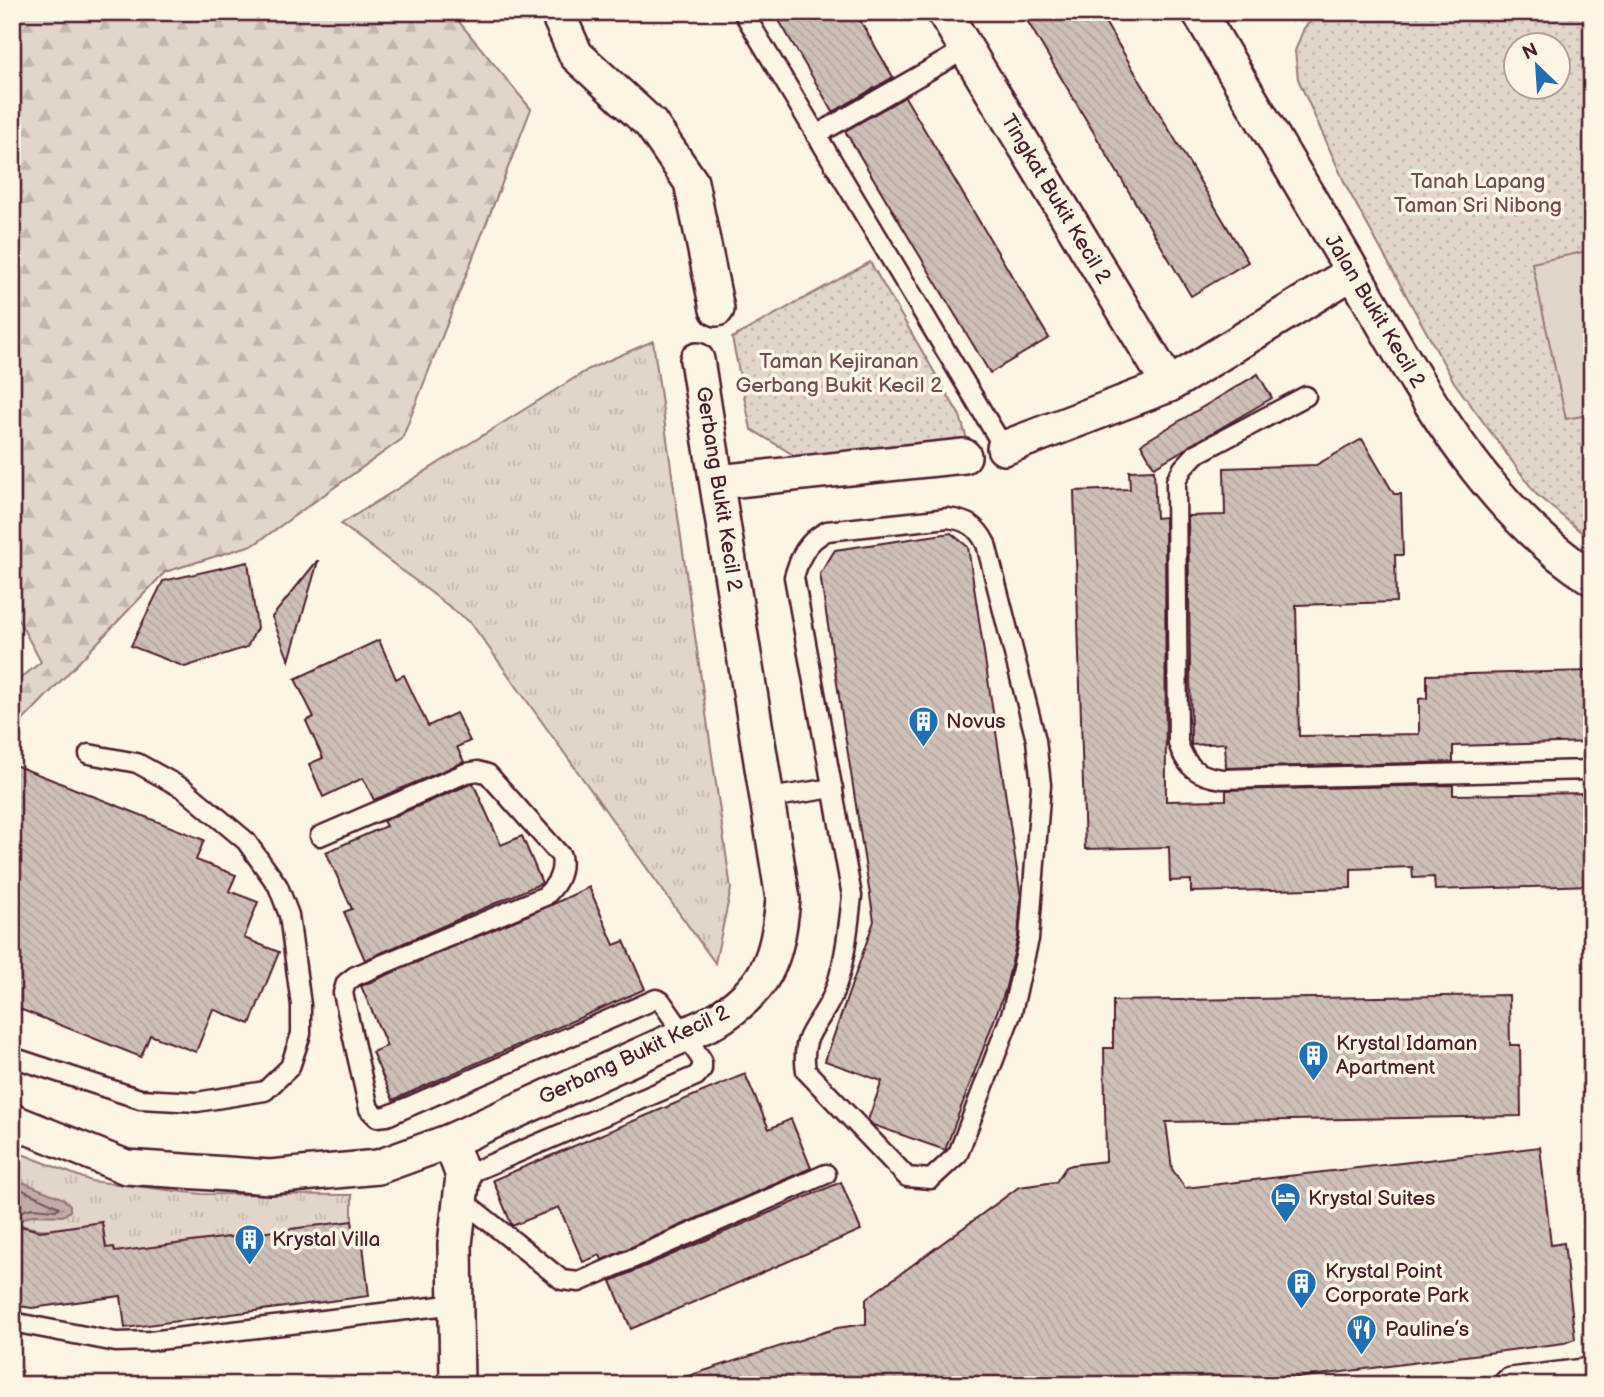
<svg xmlns="http://www.w3.org/2000/svg" width="1604" height="1397" font-family="'Balsamiq Sans',sans-serif">
	<style>
		.grass { fill: url(#grass-tufts); stroke: #967a7a; stroke-width: 2 }
		.forest { fill: url(#forest-firs); stroke: #967a7a; stroke-width: 2 }
		.park { fill: url(#park-dots); stroke: #967a7a; stroke-width: 2; fill-rule: evenodd }
		.pitch { fill: #e2d5ca; stroke: #967a7a; stroke-width: 2 }
		.water { fill: url(#water-ripples); stroke: #917474; stroke-width: 2 }
		.lines { fill: none; stroke-linecap: round; stroke-linejoin: round }
		.shore { stroke: #79575c; stroke-width: 2 }
		.building { fill: url(#building-back-hatch); stroke: #4a1f2b; stroke-width: 2 }
		.lane-casing { stroke: #4a1f2b; stroke-width: 23 }
		.street-casing { stroke: #4a1f2b; stroke-width: 38 }
		.lane { stroke: #fcf5e5; stroke-width: 18 }
		.street { stroke: #fcf5e5; stroke-width: 33 }
		.labels { text-anchor: middle; dominant-baseline: central; stroke-width: 7; stroke-linejoin: round; paint-order: stroke }
		.park-label { font-size: 21px; fill: #704c53; stroke: #fcf5e5 }
		.street-label { font-size: 21px; fill: #4a1f2b; stroke: #fcf5e5 }
		.poi-label { font-size: 21px; fill: #4a1f2b; stroke: #fcf5e5; text-anchor: start }
	</style>
	<defs>
		<pattern id="grass-tufts" width="24" height="20" patternUnits="userSpaceOnUse" patternTransform="scale(1.75)"><rect width="24" height="20" fill="#e2d5ca"/><path d="M3 7l-1-3M5 7V3M7 7l1-3M15 17l-1-3M17 17v-4M19 17l1-3" fill="none" stroke="#c3b6ae"/></pattern>
		<pattern id="forest-firs" width="22" height="20" patternUnits="userSpaceOnUse" patternTransform="scale(1.75)"><rect width="22" height="20" fill="#e2d5ca"/><path d="M5 1l3.5 6h-7zM16 11l3.5 6h-7z" fill="#c3b6ae"/></pattern>
		<pattern id="park-dots" width="8" height="8" patternUnits="userSpaceOnUse" patternTransform="scale(1.75)"><rect width="8" height="8" fill="#e2d5ca"/><path d="M2 2h.1M6 6h.1" fill="none" stroke="#c3b6ae" stroke-width="1.8" stroke-linecap="round"/></pattern>
		<pattern id="water-ripples" width="26" height="14" patternUnits="userSpaceOnUse" patternTransform="scale(1.75)"><rect width="26" height="14" fill="#c0aca5"/><path d="M2 4q2-2 4 0t4 0M15 11q2-2 4 0t4 0" fill="none" stroke="#9e8b87"/></pattern>
		<pattern id="building-back-hatch" width="6" height="6" patternUnits="userSpaceOnUse" patternTransform="scale(1.75)"><rect width="6" height="6" fill="#cfc0b7"/><path d="M-1 5l2 2M0 0l6 6M5-1l2 2" fill="none" stroke="#b3a59e"/></pattern>
	</defs>
	<rect width="100%" height="100%" fill="#fcf5e5"/>
	<filter id="ink" filterUnits="userSpaceOnUse"><feTurbulence type="fractalNoise" baseFrequency=".0143" numOctaves="2"/><feDisplacementMap in="SourceGraphic" scale="14" xChannelSelector="R" yChannelSelector="G"/><feConvolveMatrix kernelMatrix="1 2 1 2 8 2 1 2 1" color-interpolation-filters="sRGB"/></filter>
	<g filter="url(#ink)">
		<g class="grass">
			<path d="M653,341L731,889L715,963L471,623L341,524L589,369Z"/>
			<path d="M12,1150L91,1181L202,1194L352,1195V1221L131,1250L134,1282L106,1248L102,1223C72,1227 39,1237 12,1220Z"/>
		</g>
		<path class="forest" d="M12,12H451L531,109L402,439L255,544L165,572L12,732V685L41,662L12,608V114L18,113L12,105Z"/>
		<g class="park">
			<path d="M1320,12H1592V541L1536,494L1454,382L1347,188L1298,79L1295,51L1304,28ZM1516,46H1558V88H1516Z"/>
			<path d="M870,262L960,416L967,439L800,459L751,429L732,338Z"/>
		</g>
		<path class="pitch" d="M1592,250V414L1566,419L1532,263Z"/>
		<path class="water" d="M12,1178L62,1198L70,1205V1211L63,1216L32,1215L16,1222L12,1220Z"/>
		<g class="lines">
			<path class="shore" d="M12,1185L59,1207L56,1210L32,1208L12,1214"/>
		</g>
		<g class="building">
			<path d="M774,12H855L893,77L833,112Z"/>
			<path d="M1022,12H1099L1248,262L1191,296Z"/>
			<path d="M905,97L1049,338L990,373L845,131Z"/>
			<path d="M1258,374L1272,398L1154,467L1141,444Z"/>
			<path d="M1362,439L1394,494H1401L1403,555H1395L1396,602L1296,605L1299,736L1419,734V699L1427,698V675L1592,671V742L1453,746V762L1226,768L1225,743L1191,745L1188,516L1225,515L1224,468L1316,465Z"/>
			<path d="M1154,470L1156,518L1165,517L1166,801L1226,800V790L1453,785V795L1592,793V885L1435,890L1434,877L1413,878L1412,867L1351,869V888L1191,892V880L1170,881L1169,847L1085,849L1074,491L1130,489L1129,471Z"/>
			<path d="M951,533L968,547L1021,897L1018,937L1005,991L945,1150L873,1125L868,1120L882,1081L825,1061L874,921L820,574L835,550Z"/>
			<path d="M317,561H318L289,661L272,617Z"/>
			<path d="M248,562L257,628L247,647L185,667L131,646L163,581Z"/>
			<path d="M379,640L396,679L404,675L428,726L456,713L470,741L457,747L464,762L374,800L363,778L323,797L309,764L323,758L306,721L314,717L295,679Z"/>
			<path d="M12,764L204,840L196,860L236,875L229,891L258,902L244,938L279,952L250,1024L213,1009L196,1052L150,1035L141,1057L12,1006Z"/>
			<path d="M473,783L501,845L522,836L542,883L365,960L344,912L352,909L326,852L386,826L383,821Z"/>
			<path d="M589,887L614,945L624,941L645,989L393,1100L372,1052L387,1046L361,986L549,906Z"/>
			<path d="M1509,995L1510,1045H1520L1521,1116L1166,1122L1172,1169L1185,1188L1540,1147L1551,1245L1564,1243L1575,1339L1564,1343L1242,1385H680L679,1379L837,1328L866,1324V1299L1019,1187L1056,1182L1066,1167L1072,1165L1106,1161L1104,1048H1113V1001Z"/>
			<path d="M745,1074L769,1129L791,1119L811,1168L602,1260L600,1255L583,1262L559,1207L512,1226L493,1180Z"/>
			<path d="M841,1182L861,1230L631,1329L611,1281Z"/>
			<path d="M352,1221L356,1245H363L369,1296L125,1328L121,1296L32,1308L12,1305V1224L40,1231L102,1222L106,1248L114,1247L115,1252Z"/>
		</g>
		<g class="lines">
			<defs>
				<g id="lane">
					<path d="M743,12L1004,448"/>
					<path d="M816,135L966,49"/>
					<path d="M1306,396L1196,454L1183,468L1176,481L1178,743C1186,767 1197,776 1223,779L1592,770"/>
					<path d="M948,518C968,521 977,526 986,544L1036,740L1041,785L1029,939L1012,1012L958,1154L931,1179L907,1177L806,1071C800,1033 818,1028 832,997C845,966 848,930 852,896L794,577C800,556 807,541 827,531Z"/>
					<path d="M769,798L833,788"/>
					<path d="M320,836L466,773L478,771L488,774L561,856C564,873 557,885 545,896L355,976L346,983L343,993L369,1109L377,1117L387,1116L656,999L661,1001L702,1060V1069L696,1076L463,1176"/>
					<path d="M12,1057L140,1099L197,1102L265,1091L290,1067L301,1034V1005L289,915L278,886L246,841L184,789L137,763L89,754"/>
					<path d="M461,1199L562,1280L579,1282L826,1174"/>
					<path d="M12,1322L116,1342L150,1341L456,1304"/>
				</g>
				<g id="street">
					<path d="M557,12L576,55L651,124L691,182L717,309"/>
					<path d="M944,12L1169,385"/>
					<path d="M1199,12C1250,99 1302,185 1353,272C1417,381 1481,507 1592,578"/>
					<path d="M1004,448L1169,385L1353,272"/>
					<path d="M718,482L964,456"/>
					<path d="M12,1121L126,1167L270,1177L378,1167L450,1141L713,1022C767,989 777,961 783,899L697,360"/>
					<path d="M450,1141L463,1176L455,1244L457,1385"/>
					<path d="M1511,1385L1592,1375"/>
				</g>
			</defs>
			<use href="#lane" class="lane-casing"/>
			<use href="#street" class="street-casing"/>
			<use href="#lane" class="lane"/>
			<use href="#street" class="street"/>
		</g>
	</g>
	<defs>
		<symbol id="building-pin" viewBox="-11 -11 22 30"><path d="M0 17L-7.5 6A9.5 9.5 0 1 1 7.5 6Z" fill="#1f6fb2" stroke="#fcf5e5"/><path d="M-4-6H4V6H1V3H-1V6H-4ZM-2.5-4.3h1.7v1.8h-1.7ZM.8-4.3h1.7v1.8H.8ZM-2.5-1h1.7V.8h-1.7ZM.8-1h1.7V.8H.8Z" fill="#fff"/></symbol>
		<symbol id="hotel-pin" viewBox="-11 -11 22 30"><path d="M0 17L-7.5 6A9.5 9.5 0 1 1 7.5 6Z" fill="#1f6fb2" stroke="#fcf5e5"/><path d="M-6-4.5h1.5V1H6V5H4.5V3h-9V5H-6ZM-4 0a1.8 1.8 0 1 1 3.6 0ZM.5 0V-2.5h3Q6-2.5 6 0Z" fill="#fff"/></symbol>
		<symbol id="restaurant-pin" viewBox="-11 -11 22 30"><path d="M0 17L-7.5 6A9.5 9.5 0 1 1 7.5 6Z" fill="#1f6fb2" stroke="#fcf5e5"/><path d="M-5-6h1v4h1v-4h1v4h1v-4h1v5L-1.5 .5V6h-2V.5L-5-1ZM5-6V6H3V1.5H1.5Q1.5-4 5-6Z" fill="#fff"/></symbol>
	</defs>
	<g fill-rule="evenodd">
		<use href="#building-pin" x="906" y="704" width="35" height="47"/>
		<use href="#building-pin" x="1296" y="1038" width="35" height="47"/>
		<use href="#hotel-pin" x="1268" y="1180" width="35" height="47"/>
		<use href="#building-pin" x="232" y="1222" width="35" height="47"/>
		<use href="#building-pin" x="1284" y="1266" width="35" height="47"/>
		<use href="#restaurant-pin" x="1344" y="1312" width="35" height="47"/>
	</g>
	<g class="labels">
		<g class="park-label">
			<text x="1478" y="181">Tanah Lapang<tspan x="1478" dy="24">Taman Sri Nibong</tspan></text>
			<text x="839" y="361">Taman Kejiranan<tspan x="839" dy="24">Gerbang Bukit Kecil 2</tspan></text>
		</g>
		<g class="street-label">
			<text transform="translate(1056 199) rotate(59)">Tingkat Bukit Kecil 2</text>
			<text transform="translate(1375 311) rotate(59)">Jalan Bukit Kecil 2</text>
			<text transform="translate(719 489) rotate(81)">Gerbang Bukit Kecil 2</text>
			<text transform="translate(634 1055) rotate(-25)">Gerbang Bukit Kecil 2</text>
		</g>
		<g class="poi-label">
			<text x="946" y="721">Novus</text>
			<text x="1336" y="1043">Krystal Idaman<tspan x="1336" dy="24">Apartment</tspan></text>
			<text x="1308" y="1198">Krystal Suites</text>
			<text x="272" y="1239">Krystal Villa</text>
			<text x="1325" y="1271">Krystal Point<tspan x="1325" dy="24">Corporate Park</tspan></text>
			<text x="1385" y="1329">Pauline’s</text>
		</g>
	</g>
	<rect width="1604" height="1397" fill="none" stroke="#fcf5e5" stroke-width="42"/>
	<rect x="21" y="21" width="1562" height="1355" fill="none" stroke="#4a1f2b" stroke-width="2.5" filter="url(#ink)"/>
	<g transform="translate(1537 66) rotate(335)"><circle r="33" fill="#fcf5e5" stroke="#b59f9b" stroke-width="2"/>
	<path d="M0-5L12 26L0 18L-12 26Z" fill="#1f6fb2"/>
	<text y="-10" font-size="19" font-weight="bold" text-anchor="middle" fill="#4a1f2b">N</text>
	</g>
</svg>
